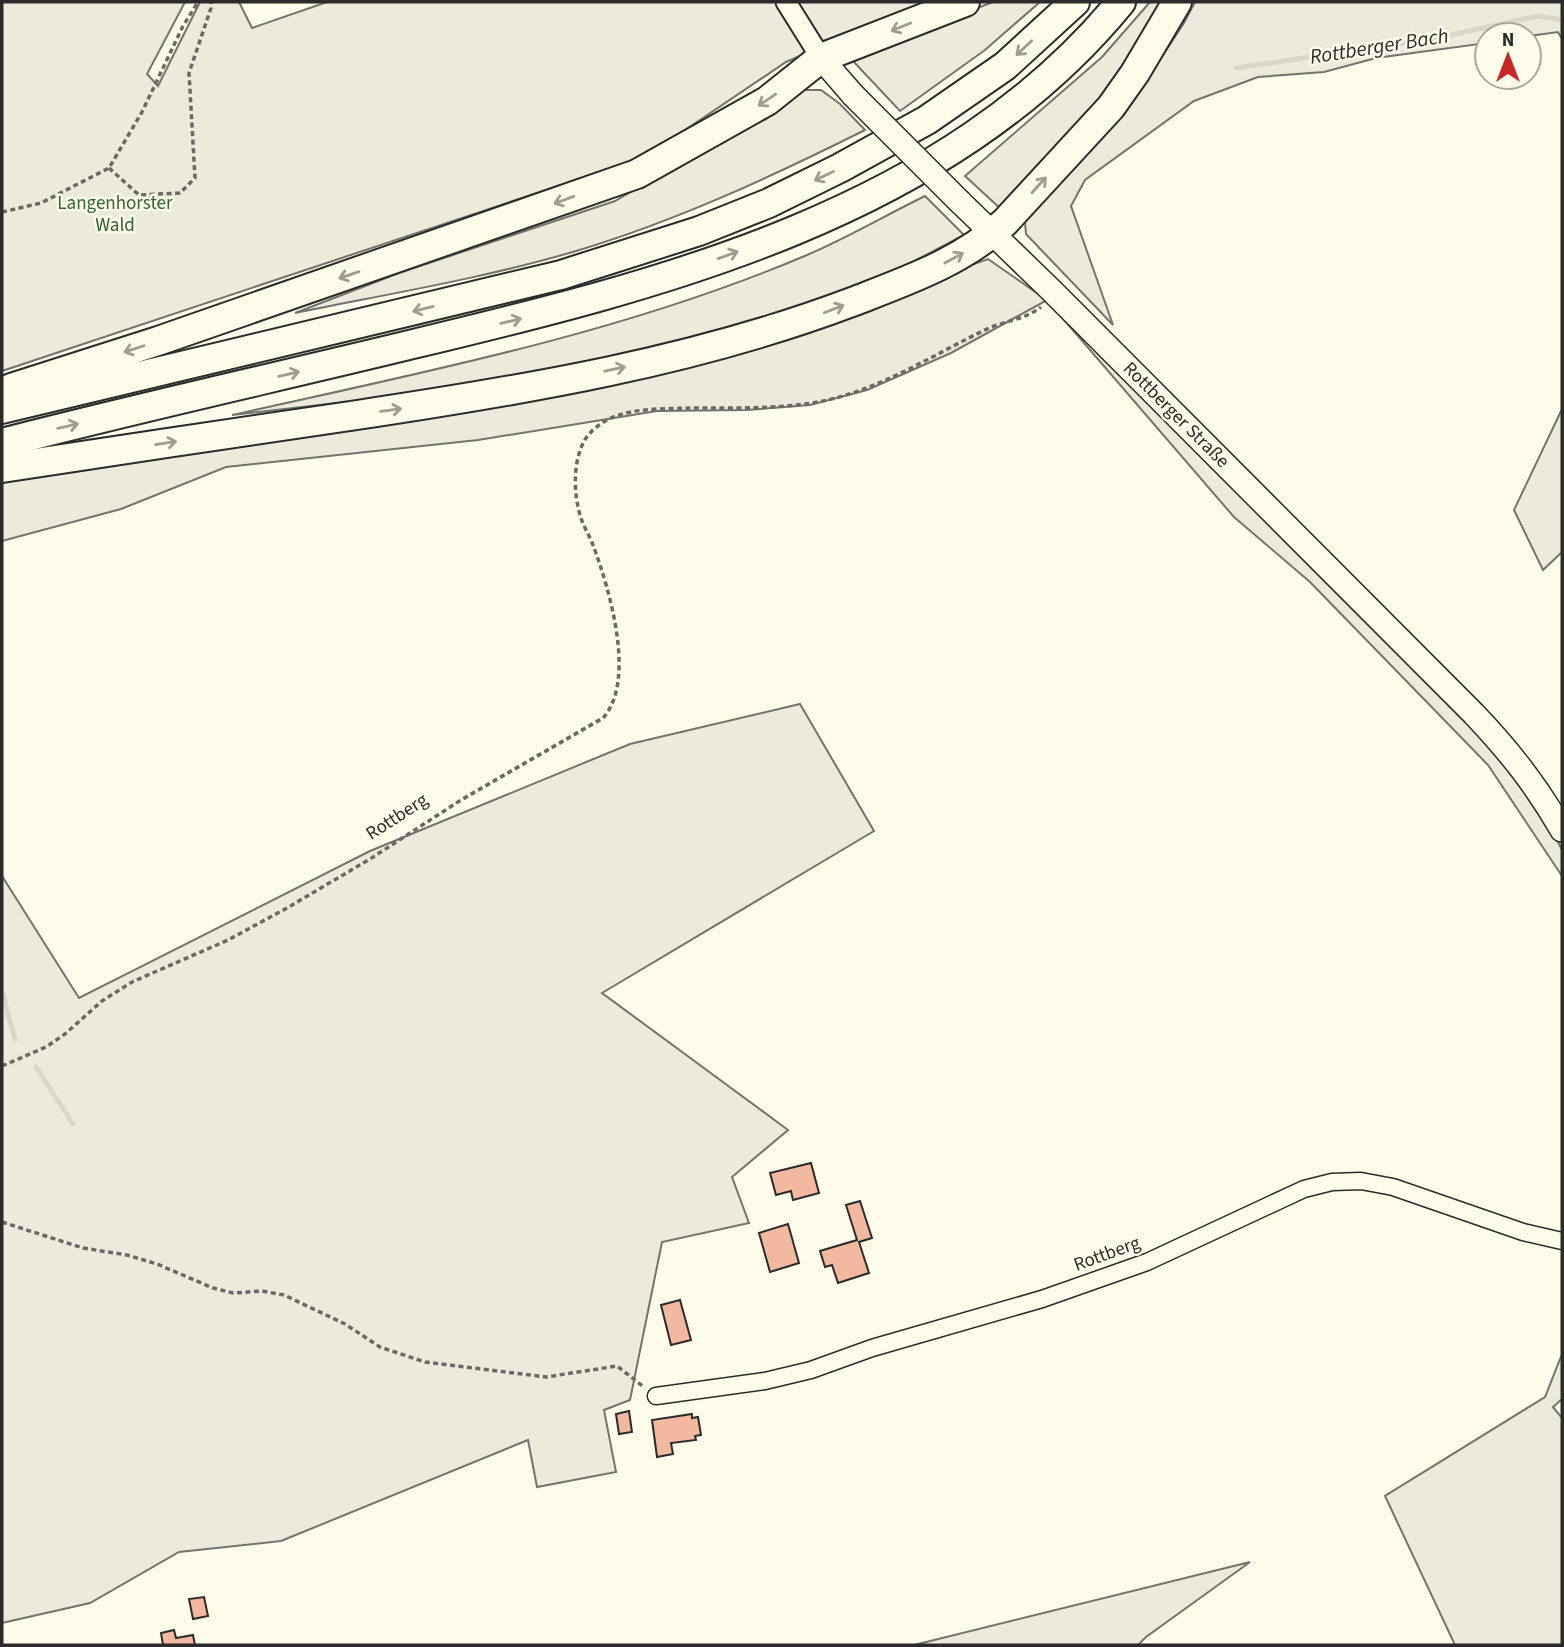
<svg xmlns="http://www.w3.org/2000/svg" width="1564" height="1647" font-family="'Source Sans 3',sans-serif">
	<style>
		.green { fill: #ecebdb; stroke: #74746e; stroke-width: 2 }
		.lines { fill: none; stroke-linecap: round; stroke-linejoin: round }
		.stream { stroke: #d8d7c9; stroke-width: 5 }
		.building { fill: #f2b8a0; stroke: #2b2b2b; stroke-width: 2 }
		.minor-casing { stroke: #2b2b2b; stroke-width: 19 }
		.tertiary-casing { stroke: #2b2b2b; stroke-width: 23 }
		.secondary-casing { stroke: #2b2b2b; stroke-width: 26 }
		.motorway-casing { stroke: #2b2b2b; stroke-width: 32 }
		.path { stroke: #6a6964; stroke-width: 3.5; stroke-dasharray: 5 3.5; stroke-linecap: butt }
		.minor { stroke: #fdfbea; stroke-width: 16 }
		.tertiary { stroke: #fdfbea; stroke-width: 19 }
		.secondary { stroke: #fdfbea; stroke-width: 23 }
		.motorway { stroke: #fdfbea; stroke-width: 28 }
		.secondary-bridge-casing { stroke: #2b2b2b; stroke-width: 26; stroke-linecap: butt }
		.secondary-bridge { stroke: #fdfbea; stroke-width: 23 }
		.oneway { stroke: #9e9d94 }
		.labels { text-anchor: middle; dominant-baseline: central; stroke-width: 5; stroke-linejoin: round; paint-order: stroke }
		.park-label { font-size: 19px; fill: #34623c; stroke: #fdfbea }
		.street-label { font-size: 19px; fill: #2b2b2b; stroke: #fdfbea }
		.water-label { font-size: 21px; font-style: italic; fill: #2b2b2b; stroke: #fdfbea }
	</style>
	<rect width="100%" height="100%" fill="#fdfbea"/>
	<g class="green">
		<path d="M2,2H185L147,74L158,86L200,2H239L252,28L327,2H927L786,62L645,157L2,371Z"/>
		<path d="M993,2H1040L985,50L900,111L853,61L864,51Z"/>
		<path d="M1150,2H1165L1091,117L1002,210L965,176L1102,57Z"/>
		<path d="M1195,2H1562V39L1558,32L1529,36L1487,35V43L1376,58L1324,72L1258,77L1194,101L1085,180L1071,206L1113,325L1026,234L1025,222L1140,90L1184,23Z"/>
		<path d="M798,90H821L840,104L865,130C771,177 676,221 576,251C485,278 388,294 295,313L399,273L615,201L752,120Z"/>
		<path d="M925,196L964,235L905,266L800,307L670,346L451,390L232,415C425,372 624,333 807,255C847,238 886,215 925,196Z"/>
		<path d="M988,259L1047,300L1503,759L1542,810L1562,850V876L1488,765L1310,582L1234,517L1047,300L951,353L867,390L810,405L747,410L657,411L478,440L226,467L121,509L2,541V477L750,344Z"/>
		<path d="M1562,409V552L1543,570L1514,510Z"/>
		<path d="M800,704L874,831L602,993L788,1130L732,1177L749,1223L662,1242L630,1400L604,1410L616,1472L537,1487L528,1440L281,1541L179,1552L90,1603L2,1623V876L79,998L370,851L630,744Z"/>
		<path d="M1562,1354V1399L1553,1407L1562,1418V1645H1455L1385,1496L1545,1397Z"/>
		<path d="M1250,1562L1146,1637L1138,1645H914Z"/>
	</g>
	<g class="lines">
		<g class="stream">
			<path d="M1236,68L1437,38L1538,16L1562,20"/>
			<path d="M2,992L15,1039"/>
			<path d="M36,1067L73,1124"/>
		</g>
	</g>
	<g class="building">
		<path d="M811,1163L819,1193L793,1200L791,1191L776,1195L770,1173Z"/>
		<path d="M860,1201L872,1238L859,1242L869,1273L838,1283L832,1265L825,1267L820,1251L857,1240L846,1205Z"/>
		<path d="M788,1224L799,1263L770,1272L759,1233Z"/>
		<path d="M680,1300L691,1340L671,1345L661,1305Z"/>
		<path d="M629,1411L632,1432L619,1434L616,1414Z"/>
		<path d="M692,1414V1418L698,1417L701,1435L695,1436L696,1440L671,1443L673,1454L657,1457L652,1420Z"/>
		<path d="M204,1597L208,1616L193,1619L189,1599Z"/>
		<path d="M174,1630L176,1638L193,1635L195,1645H163L161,1633Z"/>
	</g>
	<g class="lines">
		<defs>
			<path id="minor" d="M656,1396L765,1381L811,1370L872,1348L1042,1299L1147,1262L1304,1189L1332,1182L1361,1181L1393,1187L1523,1232L1562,1241"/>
			<path id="tertiary" d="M786,2L821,58"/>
			<g id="secondary">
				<path d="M821,58L853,95"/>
				<path d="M960,202L1051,290L1474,714C1510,752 1536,785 1562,830"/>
			</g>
			<g id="motorway">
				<path d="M11,388L158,341L637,174L767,101L821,58L965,2"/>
				<path d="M2,409L561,275L699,231L769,203L840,168L927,120L1005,66L1075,2"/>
				<path d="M2,443C137,408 273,378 409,345C664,284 947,214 1121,2"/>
				<path d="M2,468C120,450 239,432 357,415C524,390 693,362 852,302C906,281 962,262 1005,222L1111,107L1135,73L1177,2"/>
			</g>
		</defs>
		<use href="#minor" class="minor-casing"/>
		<use href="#tertiary" class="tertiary-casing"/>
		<use href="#secondary" class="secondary-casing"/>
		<use href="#motorway" class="motorway-casing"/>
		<g class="path">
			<path d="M109,168L139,195L180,193L195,178L189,73L211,8V2"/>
			<path d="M2,212L41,203L109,168L142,112L183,26L198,2"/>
			<path d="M2,1066L46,1047L65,1034L102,1001L132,982L228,940L287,908L370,859L461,800L603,718C637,680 609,588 593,545C590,537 585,529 582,521C573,496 572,460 586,438C593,428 605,420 616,416C639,408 665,409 689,408C730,408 772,409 812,403C876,393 930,356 987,329C1005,321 1026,319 1041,307"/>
			<path d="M2,1222L83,1248L127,1255L157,1264L213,1288L233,1293L262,1291L284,1295L345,1324L380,1347L425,1362L546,1377L617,1366L645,1388"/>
		</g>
		<use href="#minor" class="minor"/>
		<use href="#tertiary" class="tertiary"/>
		<use href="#secondary" class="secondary"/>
		<use href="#motorway" class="motorway"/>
		<defs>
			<path id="secondary-bridge" d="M853,95L960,202"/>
		</defs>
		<use href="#secondary-bridge" class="secondary-bridge-casing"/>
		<use href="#secondary-bridge" class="secondary-bridge"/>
	</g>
	<defs><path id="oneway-shaft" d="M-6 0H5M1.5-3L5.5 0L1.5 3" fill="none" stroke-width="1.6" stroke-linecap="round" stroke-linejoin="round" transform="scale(1.75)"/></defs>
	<g class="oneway">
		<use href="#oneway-shaft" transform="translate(901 27) rotate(158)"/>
		<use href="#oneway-shaft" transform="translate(1024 48) rotate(137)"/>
		<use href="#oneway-shaft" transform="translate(767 100) rotate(146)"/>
		<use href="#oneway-shaft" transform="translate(824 176) rotate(154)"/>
		<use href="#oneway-shaft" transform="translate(1039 185) rotate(-48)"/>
		<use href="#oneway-shaft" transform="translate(564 200) rotate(160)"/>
		<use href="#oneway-shaft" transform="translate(728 255) rotate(-20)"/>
		<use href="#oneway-shaft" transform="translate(954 258) rotate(-29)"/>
		<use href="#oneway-shaft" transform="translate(349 275) rotate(161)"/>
		<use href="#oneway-shaft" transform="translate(423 309) rotate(166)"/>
		<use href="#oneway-shaft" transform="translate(834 309) rotate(-21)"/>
		<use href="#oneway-shaft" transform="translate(511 321) rotate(-13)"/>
		<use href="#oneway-shaft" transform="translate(134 349) rotate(162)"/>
		<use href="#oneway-shaft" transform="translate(615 369) rotate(-12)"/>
		<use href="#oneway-shaft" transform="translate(289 374) rotate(-13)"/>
		<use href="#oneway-shaft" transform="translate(391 410) rotate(-8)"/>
		<use href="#oneway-shaft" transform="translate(68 426) rotate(-13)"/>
		<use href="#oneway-shaft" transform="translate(166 443) rotate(-9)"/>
	</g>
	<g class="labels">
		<g class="park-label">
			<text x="115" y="203">Langenhorster<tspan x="115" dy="22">Wald</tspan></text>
		</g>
		<g class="street-label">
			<text transform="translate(1176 415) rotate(45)">Rottberger Straße</text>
			<text transform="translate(397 817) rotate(-33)">Rottberg</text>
			<text transform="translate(1107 1254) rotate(-20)">Rottberg</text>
		</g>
		<g class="water-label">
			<text transform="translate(1379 46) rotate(-9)">Rottberger Bach</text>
		</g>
	</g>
	<rect width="1564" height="1647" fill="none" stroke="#2b2b2b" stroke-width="7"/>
	<g transform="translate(1508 56)"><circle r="33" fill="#fdfbea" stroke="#a9a89e" stroke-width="2"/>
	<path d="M0-5L12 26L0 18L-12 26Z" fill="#c62828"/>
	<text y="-10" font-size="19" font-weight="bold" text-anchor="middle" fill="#2b2b2b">N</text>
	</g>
</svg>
